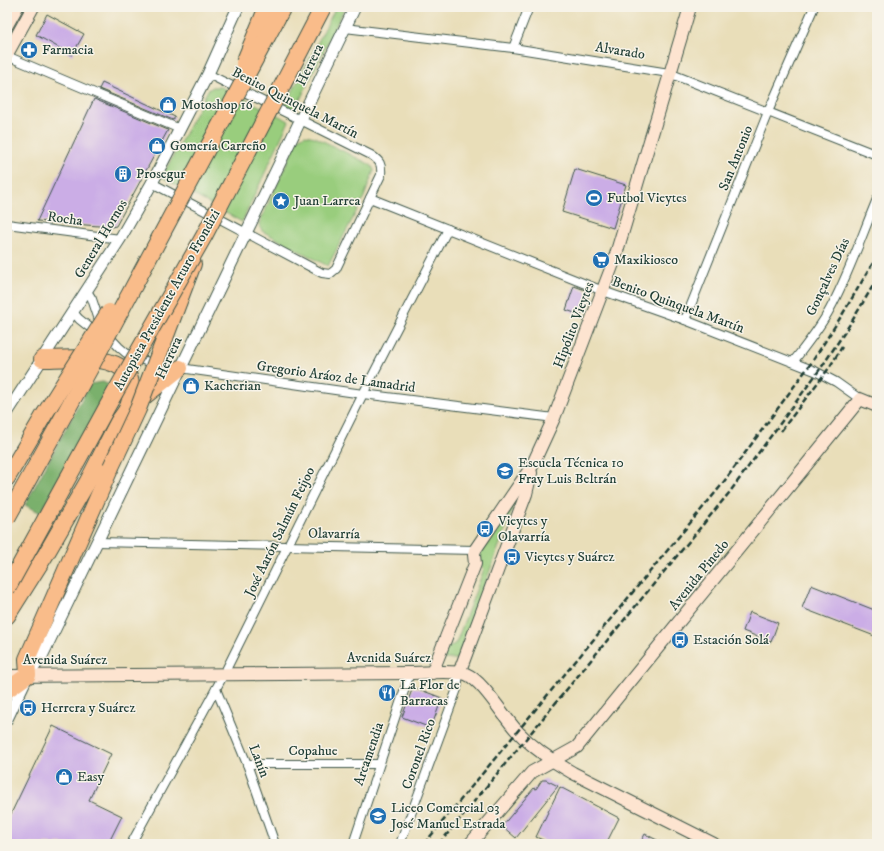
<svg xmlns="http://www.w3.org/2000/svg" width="884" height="851" font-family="'IM FELL DW Pica',serif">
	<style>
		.green { fill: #99cd7d; stroke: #5c8558 }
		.forest { fill: #7ab06c; stroke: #4c7650 }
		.building { fill: #cbade6 }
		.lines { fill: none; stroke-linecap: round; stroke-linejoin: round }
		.minor-casing { stroke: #3d5548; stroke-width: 10 }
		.tertiary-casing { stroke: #3d5548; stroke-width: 13 }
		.secondary-casing { stroke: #3d5548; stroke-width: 14 }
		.motorway-casing { stroke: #3d5548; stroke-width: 18 }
		.minor { stroke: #fff; stroke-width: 8 }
		.tertiary { stroke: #fff; stroke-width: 11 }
		.secondary { stroke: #fde4d0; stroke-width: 12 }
		.motorway { stroke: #f9bc8a; stroke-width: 16 }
		.rail { stroke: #1f3d34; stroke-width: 2.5; stroke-dasharray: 6 3; stroke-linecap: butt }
		.motorway-bridge-casing { stroke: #3d5548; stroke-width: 18; stroke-linecap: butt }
		.motorway-bridge { stroke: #f9bc8a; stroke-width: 16 }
		.labels { text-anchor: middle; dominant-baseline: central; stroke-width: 3; stroke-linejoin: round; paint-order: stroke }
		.poi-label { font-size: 14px; fill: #1f3d34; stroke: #f7f3e8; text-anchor: start }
		.street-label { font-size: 14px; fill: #1f3d34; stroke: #f7f3e8 }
	</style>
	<rect width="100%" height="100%" fill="#f7f3e8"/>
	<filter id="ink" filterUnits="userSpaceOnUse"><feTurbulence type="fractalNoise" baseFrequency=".025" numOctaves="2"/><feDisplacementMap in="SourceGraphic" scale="8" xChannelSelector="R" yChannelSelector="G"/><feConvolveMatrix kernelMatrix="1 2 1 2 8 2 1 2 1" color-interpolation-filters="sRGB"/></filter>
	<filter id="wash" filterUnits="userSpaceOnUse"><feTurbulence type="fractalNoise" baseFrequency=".012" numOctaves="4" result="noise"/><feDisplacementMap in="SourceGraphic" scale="16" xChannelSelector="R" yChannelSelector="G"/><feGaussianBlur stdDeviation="0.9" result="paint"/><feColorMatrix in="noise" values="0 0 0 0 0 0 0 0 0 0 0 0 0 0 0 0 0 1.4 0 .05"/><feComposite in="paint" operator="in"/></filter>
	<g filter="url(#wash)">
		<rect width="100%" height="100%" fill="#e9deb9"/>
		<g class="green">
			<path d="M336,7H345L295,110L285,106Z"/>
			<path d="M213,87H221L289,121L242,222L162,177L208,90Z"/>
			<path d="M305,135L315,137L371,165L374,170L364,197L328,266L262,231L259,224L298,139Z"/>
			<path d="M510,503L514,504L508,522L457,659H444L446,649L456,643L484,569L480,565V552L488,543Z"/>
		</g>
		<path class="forest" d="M103,382L111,386L41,513L25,505L90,384Z"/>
		<g id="blocks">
			<g class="building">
				<path d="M47,14L84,34L72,55L36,35Z"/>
				<path d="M102,83L175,117L173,120L99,89Z"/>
				<path d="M94,99L168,130L116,226L111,227L37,221Z"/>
				<path d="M575,169L626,185L613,228L562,212Z"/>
				<path d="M574,286L585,290L588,298L581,315L566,310Z"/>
				<path d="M811,585L877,611V637L802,608Z"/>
				<path d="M750,612L778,623L771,642L743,631Z"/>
				<path d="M413,687L442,698L431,728L402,717Z"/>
				<path d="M53,726L111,754L89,800L122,816L108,844H7V822Z"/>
				<path d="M542,780H546L558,786L516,838L502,826L534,788L536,789Z"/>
				<path d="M560,787L619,818L606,844H552L536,837Z"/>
				<path d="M645,834L665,844H640Z"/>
			</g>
		</g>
	</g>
	<g filter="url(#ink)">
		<use href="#blocks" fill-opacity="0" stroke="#3d5548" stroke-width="1"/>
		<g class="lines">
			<defs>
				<g id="minor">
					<path d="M345,28L513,48L669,73L877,155"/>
					<path d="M513,48L529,7"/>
					<path d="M7,56L180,129"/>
					<path d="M152,183L322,273L330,274L336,269L381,175C382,164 380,161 371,155L208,74"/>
					<path d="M370,198L603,291L685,320L815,371L836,382L860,399"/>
					<path d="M7,224L120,239"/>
					<path d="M87,291L92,299L102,329L119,347L126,353L136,358L149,362L180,368L363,394L554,418"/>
					<path d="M73,312L79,319L98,334"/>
					<path d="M685,320L768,112L814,7"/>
					<path d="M793,362C806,345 820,328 830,309C849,274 862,235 877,199"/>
					<path d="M97,542L475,550"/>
					<path d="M216,689L247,764L275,844"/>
					<path d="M247,764H379"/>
					<path d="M131,844L224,674L363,394L448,229"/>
					<path d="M353,844L410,673"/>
					<path d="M400,844L457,689L459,673"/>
				</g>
				<g id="tertiary">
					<path d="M7,413L120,239L152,183L208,74L238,7"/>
					<path d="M7,719L28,675L41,658L355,7"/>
				</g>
				<g id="secondary">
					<path d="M7,25L17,7"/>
					<path d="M7,54L33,7"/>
					<path d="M432,673L475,564L474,555L475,550L532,466L554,418L614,261L690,7"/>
					<path d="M459,673L526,494L531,473"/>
					<path d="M7,676L410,673C425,673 453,670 466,674C483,681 503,716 517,731C533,748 552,761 573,773L714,844"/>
					<path d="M470,844L532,772L577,747L860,399L877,406"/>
				</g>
				<g id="motorway">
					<path d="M165,338L193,264"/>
					<path d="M42,359C66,359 127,351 131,384C132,393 130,403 126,411"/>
					<path d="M7,478L44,415"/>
					<path d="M7,616L46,554L88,481L118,422L126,411L180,368"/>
					<path d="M7,690L28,675L27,659L111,467"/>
				</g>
			</defs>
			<use href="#minor" class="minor-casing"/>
			<use href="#tertiary" class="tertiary-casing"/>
			<use href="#secondary" class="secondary-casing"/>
			<use href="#motorway" class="motorway-casing"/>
			<use href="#minor" class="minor"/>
			<use href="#tertiary" class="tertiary"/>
			<use href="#secondary" class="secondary"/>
			<use href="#motorway" class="motorway"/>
			<g class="rail">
				<path d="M781,431L829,368L842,347"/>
				<path d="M424,844L720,487L812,362L842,315L877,256"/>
				<path d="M439,844L729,493L823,365L852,321L877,279"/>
			</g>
			<defs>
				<g id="motorway-bridge">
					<path d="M244,63L267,7"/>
					<path d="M44,415L109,312"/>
					<path d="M111,467L138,409L165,338"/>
					<path d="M7,518L89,370L283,7"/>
					<path d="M7,589L108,405L204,236L323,7"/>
				</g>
			</defs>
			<use href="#motorway-bridge" class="motorway-bridge-casing"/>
			<use href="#motorway-bridge" class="motorway-bridge"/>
		</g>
	</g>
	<defs>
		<symbol id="pharmacy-disc" viewBox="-11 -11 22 22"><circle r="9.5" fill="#1f6fb2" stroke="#f7f3e8"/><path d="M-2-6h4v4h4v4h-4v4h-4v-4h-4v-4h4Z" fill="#fff"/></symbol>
		<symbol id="shop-disc" viewBox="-11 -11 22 22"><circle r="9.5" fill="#1f6fb2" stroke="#f7f3e8"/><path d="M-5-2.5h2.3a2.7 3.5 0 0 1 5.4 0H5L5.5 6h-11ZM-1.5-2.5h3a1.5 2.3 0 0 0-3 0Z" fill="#fff"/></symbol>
		<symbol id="building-disc" viewBox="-11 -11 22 22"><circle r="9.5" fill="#1f6fb2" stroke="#f7f3e8"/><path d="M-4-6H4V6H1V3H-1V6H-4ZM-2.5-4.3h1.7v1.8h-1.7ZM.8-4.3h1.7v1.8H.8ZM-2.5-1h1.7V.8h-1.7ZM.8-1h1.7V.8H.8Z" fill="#fff"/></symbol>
		<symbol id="stadium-disc" viewBox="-11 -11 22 22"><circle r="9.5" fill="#1f6fb2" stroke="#f7f3e8"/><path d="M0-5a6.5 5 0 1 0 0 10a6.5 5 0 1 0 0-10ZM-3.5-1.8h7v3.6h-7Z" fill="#fff"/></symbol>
		<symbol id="sight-disc" viewBox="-11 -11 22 22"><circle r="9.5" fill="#1f6fb2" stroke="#f7f3e8"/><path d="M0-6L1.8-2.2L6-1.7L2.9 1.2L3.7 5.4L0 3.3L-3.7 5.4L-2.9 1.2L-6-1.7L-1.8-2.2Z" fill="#fff"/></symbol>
		<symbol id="supermarket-disc" viewBox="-11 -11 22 22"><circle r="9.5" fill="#1f6fb2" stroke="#f7f3e8"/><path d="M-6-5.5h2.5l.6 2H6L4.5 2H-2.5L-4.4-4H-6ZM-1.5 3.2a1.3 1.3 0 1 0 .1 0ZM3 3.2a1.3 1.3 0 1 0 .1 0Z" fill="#fff"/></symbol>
		<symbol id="school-disc" viewBox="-11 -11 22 22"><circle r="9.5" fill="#1f6fb2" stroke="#f7f3e8"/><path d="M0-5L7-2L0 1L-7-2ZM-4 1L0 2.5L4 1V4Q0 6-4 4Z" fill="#fff"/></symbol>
		<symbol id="bus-disc" viewBox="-11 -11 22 22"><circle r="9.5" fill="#1f6fb2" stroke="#f7f3e8"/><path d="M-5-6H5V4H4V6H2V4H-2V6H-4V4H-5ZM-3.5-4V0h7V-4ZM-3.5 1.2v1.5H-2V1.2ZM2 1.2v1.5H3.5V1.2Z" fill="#fff"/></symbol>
		<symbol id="restaurant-disc" viewBox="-11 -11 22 22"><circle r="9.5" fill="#1f6fb2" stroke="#f7f3e8"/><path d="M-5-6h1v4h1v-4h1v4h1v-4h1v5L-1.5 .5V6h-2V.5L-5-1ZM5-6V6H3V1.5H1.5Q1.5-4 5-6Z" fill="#fff"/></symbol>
	</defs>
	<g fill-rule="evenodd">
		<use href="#pharmacy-disc" x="19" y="40" width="20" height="20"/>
		<use href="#shop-disc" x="158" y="95" width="20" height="20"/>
		<use href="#shop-disc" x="147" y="136" width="20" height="20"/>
		<use href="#building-disc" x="113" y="164" width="20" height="20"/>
		<use href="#stadium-disc" x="584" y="188" width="20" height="20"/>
		<use href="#sight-disc" x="271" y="191" width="20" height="20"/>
		<use href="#supermarket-disc" x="591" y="250" width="20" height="20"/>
		<use href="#shop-disc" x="181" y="376" width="20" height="20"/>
		<use href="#school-disc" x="495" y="461" width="20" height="20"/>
		<use href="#bus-disc" x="475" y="519" width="20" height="20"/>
		<use href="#bus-disc" x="502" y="547" width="20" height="20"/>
		<use href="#bus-disc" x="670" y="630" width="20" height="20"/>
		<use href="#restaurant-disc" x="377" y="683" width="20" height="20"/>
		<use href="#bus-disc" x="18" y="698" width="20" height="20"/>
		<use href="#shop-disc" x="54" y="767" width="20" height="20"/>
		<use href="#school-disc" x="368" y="806" width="20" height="20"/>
	</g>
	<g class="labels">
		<g class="poi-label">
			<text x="42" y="50">Farmacia</text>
			<text x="181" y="105">Motoshop 16</text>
			<text x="170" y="146">Gomería Carreño</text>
			<text x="136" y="174">Prosegur</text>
			<text x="607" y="198">Futbol Vieytes</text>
			<text x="294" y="201">Juan Larrea</text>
			<text x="614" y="260">Maxikiosco</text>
			<text x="204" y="386">Kacherian</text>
			<text x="518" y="463">Escuela Técnica 10<tspan x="518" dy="16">Fray Luis Beltrán</tspan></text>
			<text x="498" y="521">Vieytes y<tspan x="498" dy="16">Olavarría</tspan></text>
			<text x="525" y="557">Vieytes y Suárez</text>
			<text x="693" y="640">Estación Solá</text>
			<text x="400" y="685">La Flor de<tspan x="400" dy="16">Barracas</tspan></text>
			<text x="41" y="708">Herrera y Suárez</text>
			<text x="77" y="777">Easy</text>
			<text x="391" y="808">Liceo Comercial 03<tspan x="391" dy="16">José Manuel Estrada</tspan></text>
		</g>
		<g class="street-label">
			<text transform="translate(620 51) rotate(9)">Alvarado</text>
			<text transform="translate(310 65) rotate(-64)">Herrera</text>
			<text transform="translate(295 103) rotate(27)">Benito Quinquela Martín</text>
			<text transform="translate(736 158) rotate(-68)">San Antonio</text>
			<text transform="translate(65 219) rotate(8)">Rocha</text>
			<text transform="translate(101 239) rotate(-59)">General Hornos</text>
			<text transform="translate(828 277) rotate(-65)">Gonçalves Días</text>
			<text transform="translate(167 300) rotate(-61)">Autopista Presidente Arturo Frondizi</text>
			<text transform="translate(678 305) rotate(20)">Benito Quinquela Martín</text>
			<text transform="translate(574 325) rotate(-69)">Hipólito Vieytes</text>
			<text transform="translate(169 358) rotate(-65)">Herrera</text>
			<text transform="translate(336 377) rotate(8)">Gregorio Aráoz de Lamadrid</text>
			<text transform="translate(280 532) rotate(-64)">José Aarón Salmún Feijoo</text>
			<text transform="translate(334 534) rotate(1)">Olavarría</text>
			<text transform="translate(699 575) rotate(-51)">Avenida Pinedo</text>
			<text x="389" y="658">Avenida Suárez</text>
			<text x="65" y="660">Avenida Suárez</text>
			<text x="313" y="751">Copahue</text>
			<text transform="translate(369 754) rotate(-71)">Arcamendia</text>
			<text transform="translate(419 754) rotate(-70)">Coronel Rico</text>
			<text transform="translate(259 761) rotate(69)">Lanín</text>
		</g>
	</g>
	<rect width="884" height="851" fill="none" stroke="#f7f3e8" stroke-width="24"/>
</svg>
